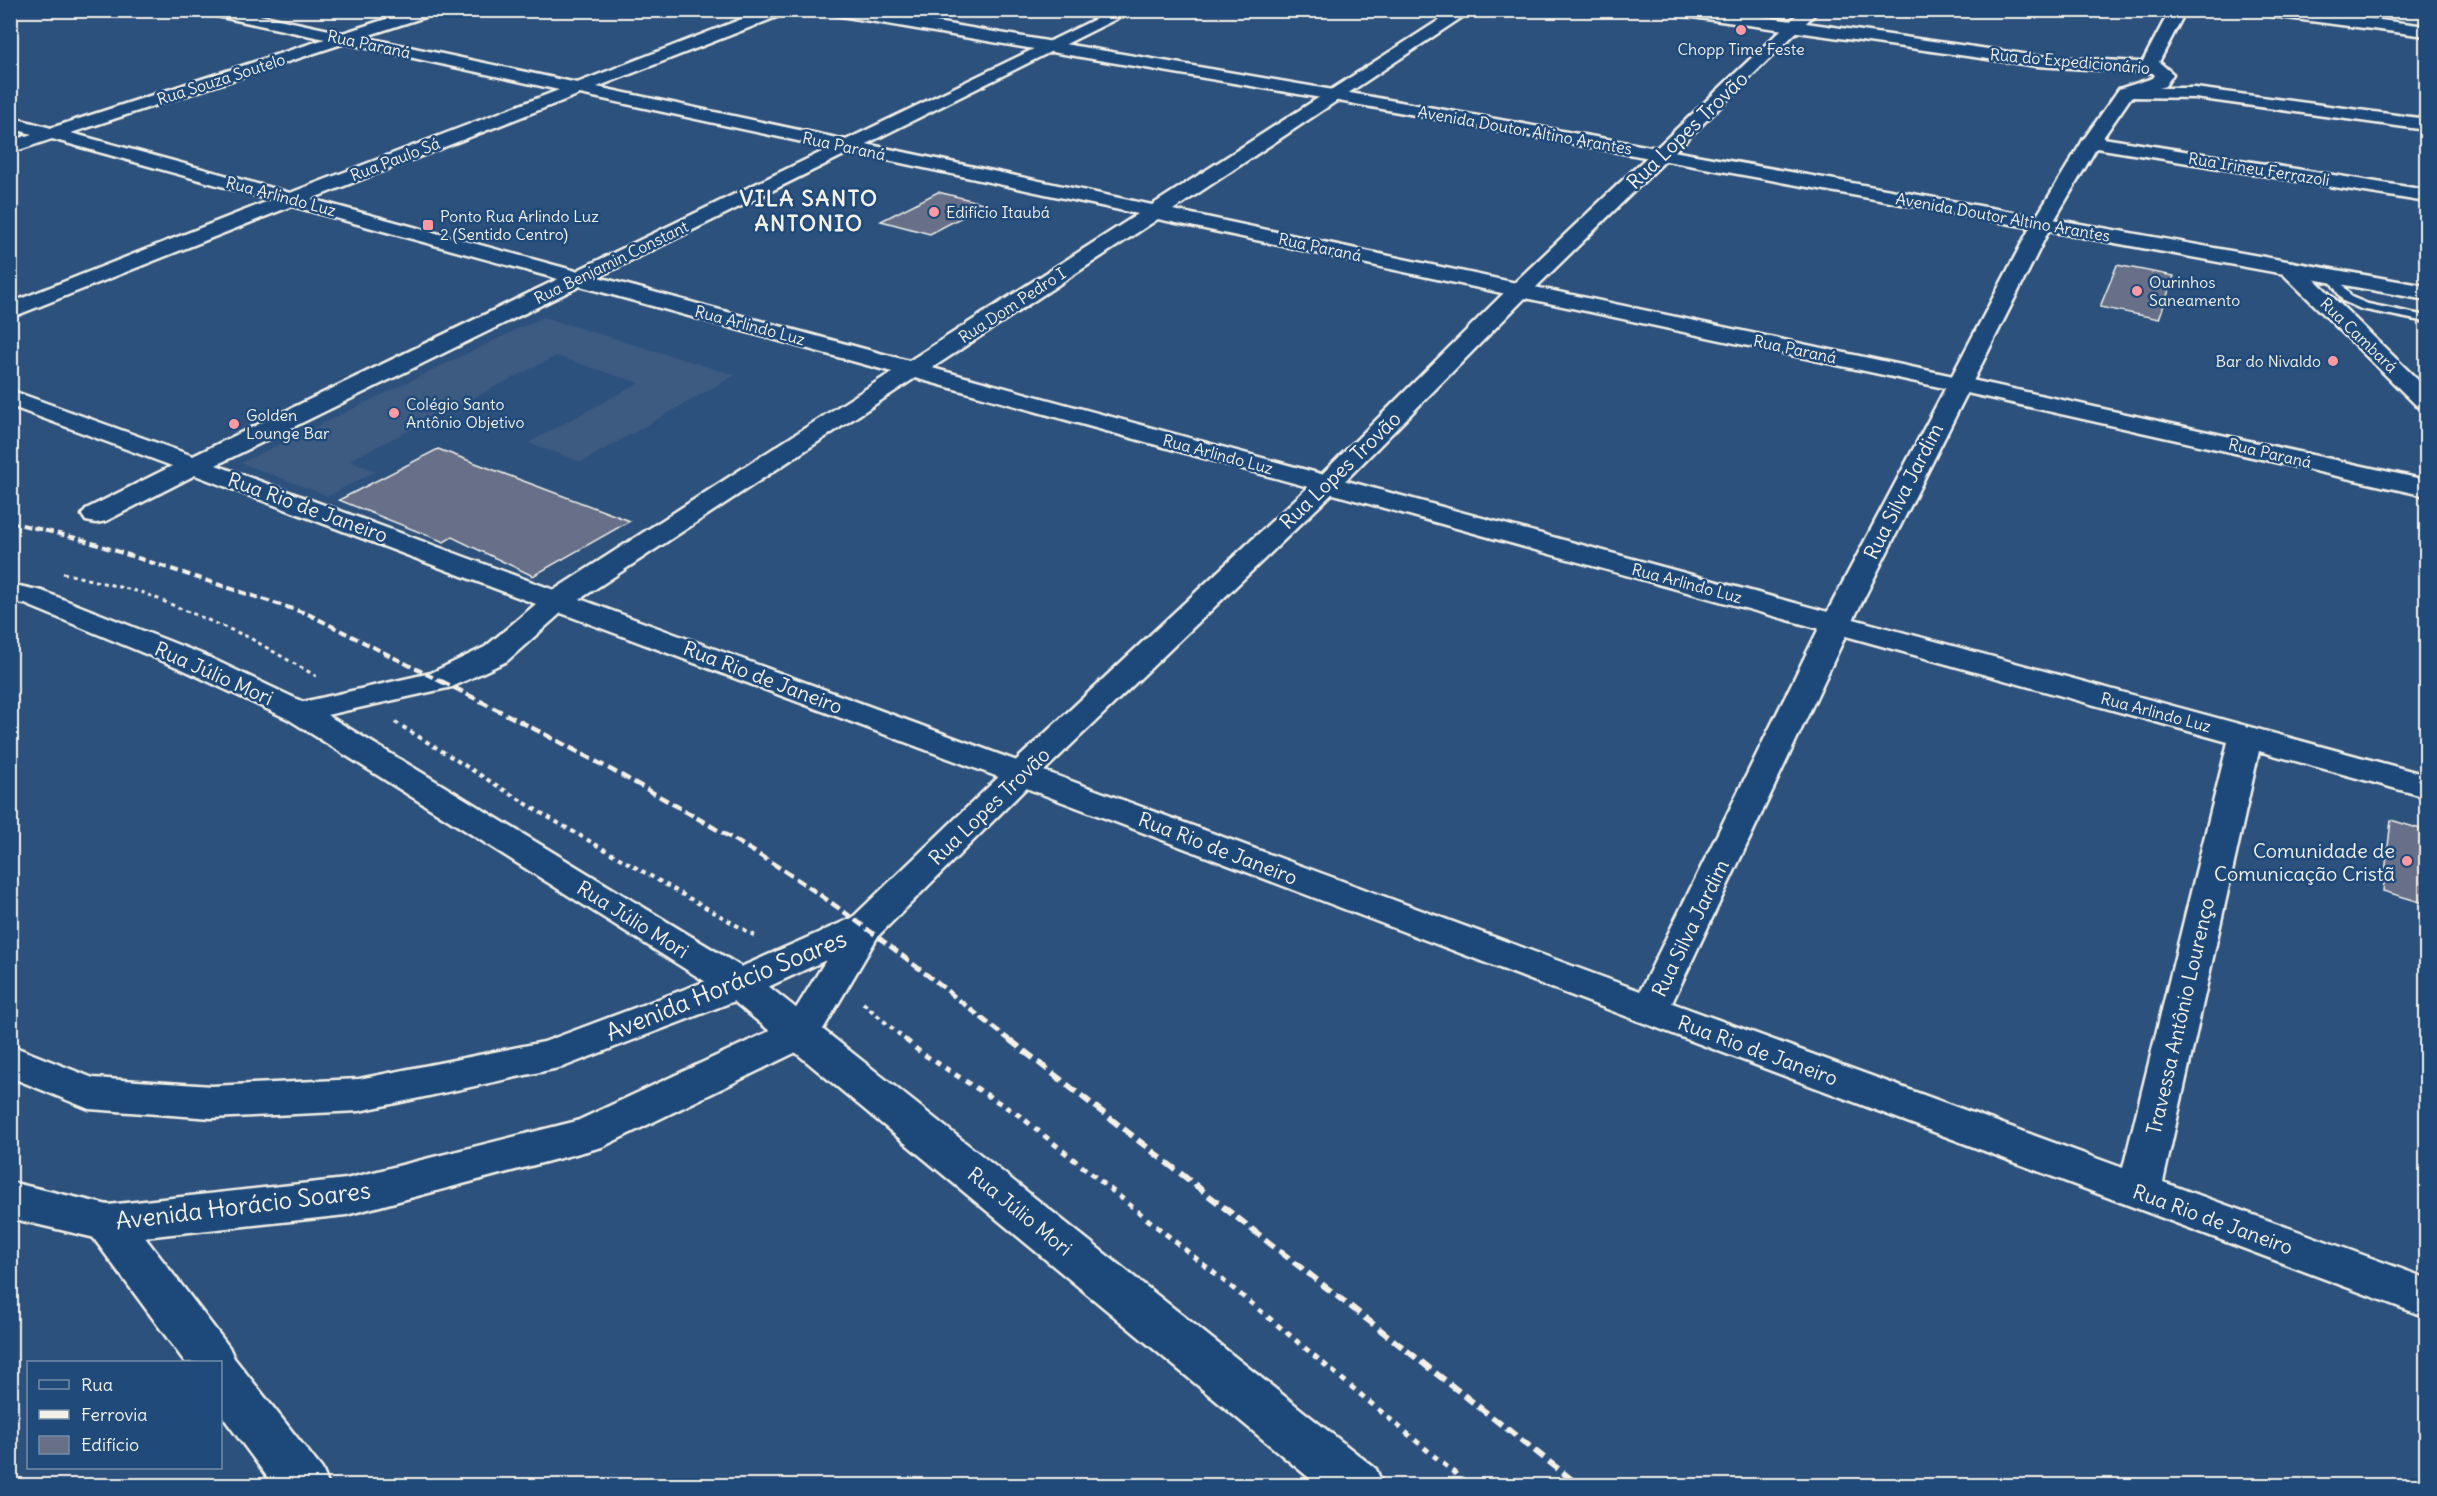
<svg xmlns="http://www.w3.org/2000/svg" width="2437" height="1496" font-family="Delius,sans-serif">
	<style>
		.built { fill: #3e5a81 }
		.building { fill: #676f89; stroke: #f4f1e8; stroke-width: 1.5 }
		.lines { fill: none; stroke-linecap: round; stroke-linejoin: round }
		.service-casing { stroke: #f4f1e8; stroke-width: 5 }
		.minor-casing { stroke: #f4f1e8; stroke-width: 5 }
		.tertiary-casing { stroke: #f4f1e8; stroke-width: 5 }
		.secondary-casing { stroke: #f4f1e8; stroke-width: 5 }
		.path-far2 { stroke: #f4f1e8; stroke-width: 3; stroke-dasharray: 4 4; stroke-linecap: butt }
		.path-far1 { stroke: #f4f1e8; stroke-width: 4; stroke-dasharray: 4.5 4.5; stroke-linecap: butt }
		.path { stroke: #f4f1e8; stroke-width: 5; stroke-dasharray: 6 6; stroke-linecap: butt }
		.service { fill: #1f4a7a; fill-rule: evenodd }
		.minor { fill: #1f4a7a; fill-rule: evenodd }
		.tertiary { fill: #1f4a7a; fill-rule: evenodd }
		.secondary { fill: #1f4a7a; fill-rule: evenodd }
		.rail-far2 { stroke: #f4f1e8; stroke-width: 4; stroke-dasharray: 8 4; stroke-linecap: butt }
		.rail-far1 { stroke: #f4f1e8; stroke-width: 4.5; stroke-dasharray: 10 4.5; stroke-linecap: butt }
		.rail { stroke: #f4f1e8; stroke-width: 6; stroke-dasharray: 12 6; stroke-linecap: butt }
		.poi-dot { fill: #ff9aa2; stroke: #1f4a7a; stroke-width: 2 }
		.labels { text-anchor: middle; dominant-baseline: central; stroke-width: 5; stroke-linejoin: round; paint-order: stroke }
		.far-street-label { font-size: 16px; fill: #f4f1e8; stroke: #1f4a7a }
		.far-poi-label { font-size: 16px; fill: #f4f1e8; stroke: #1f4a7a; text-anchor: start }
		.street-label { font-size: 20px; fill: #f4f1e8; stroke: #1f4a7a }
		.poi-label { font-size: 20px; fill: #f4f1e8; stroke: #1f4a7a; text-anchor: end }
		.far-district-label { font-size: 22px; font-weight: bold; letter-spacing: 1.5px; fill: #f4f1e8; stroke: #1f4a7a }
		.near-street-label { font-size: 24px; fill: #f4f1e8; stroke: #1f4a7a }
	</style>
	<rect width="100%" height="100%" fill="#2d517d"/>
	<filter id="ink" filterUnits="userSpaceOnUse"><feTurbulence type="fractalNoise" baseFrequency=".0167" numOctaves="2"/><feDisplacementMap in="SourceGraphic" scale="12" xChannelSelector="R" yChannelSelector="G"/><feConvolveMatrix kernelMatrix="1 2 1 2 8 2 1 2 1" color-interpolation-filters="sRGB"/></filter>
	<g filter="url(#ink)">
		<path class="built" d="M543,317L735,375L582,462L528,443L639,383L556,356L350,460L376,471L328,496L241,463Z"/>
		<g class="building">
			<path d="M938,192L987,204L930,234L881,221Z"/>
			<path d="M2117,265L2174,276L2159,319L2100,307Z"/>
			<path d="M438,449L630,521L533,576L452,537L444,542L339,500Z"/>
			<path d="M2391,820L2427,831V904L2383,891Z"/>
		</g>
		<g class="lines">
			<defs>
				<path id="service" d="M2332,273L2336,274L2351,297L2368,304L2426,316V322L2361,309L2343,301L2327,276Z"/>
				<g id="minor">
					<path d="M205,10H236L343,33L414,10H438L437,13L363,37L577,83L765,10H788L787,13L597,87L846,140L1114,10H1134L866,144L1152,205L1455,10H1473L1173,210L1958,377L2426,480V496L1958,391L1158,219L932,368L2426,775V797L2259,751L2163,1182L2426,1278V1317L1636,1020L1630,1010L1636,1000L1650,996L1664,1000L2123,1168L2228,742L915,378L580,599L1033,767L1038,774L1033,781L1021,785L1009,781L561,613L507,661L452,687L327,715L753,974L1376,1469L1383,1486H1319L725,994L288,719L182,669L25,604L10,602V584L42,591L204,655L303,702L431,673L485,647L536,604L195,475L106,521L96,523L86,521L82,515L86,509L172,466L10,406V390L193,456L558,279L292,206L10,318V303L271,200L52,139L10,153V141L32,134L10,128V117L51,128L325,39L212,15ZM345,43L559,90L290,193L71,133ZM580,94L830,148L576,271L311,199ZM850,152L1138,214L909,361L598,277ZM580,286L892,372L554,590L216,465Z"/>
					<path d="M2257,10H2304L2426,26V36L2264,15Z"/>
					<path d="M2091,136L2426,190V202L2084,146L2082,142L2084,138Z"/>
					<path d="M2291,262L2299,264L2426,388V408L2417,406L2283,274L2280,269L2283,264Z"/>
					<path d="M108,1205L124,1210L229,1347L234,1358L322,1469L329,1486H274L220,1413V1362H185L92,1236L86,1223L92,1210Z"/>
				</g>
				<g id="tertiary">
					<path d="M828,10H866L1333,90L2426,286V300L1333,100L835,15Z"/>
					<path d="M1671,10H1715L2037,56L2155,63L2161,64L2164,68L2161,72L2155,73L2037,66L1678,15Z"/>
				</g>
				<path id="secondary" d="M1802,10H1819L1528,295L1336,490L1044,771L1640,991L1821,624L2032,224L2082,142L2119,89L2153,78L2155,75L2142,63L2170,10H2186L2159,62L2173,74L2165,86L2159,88H2195L2426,119V130L2195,98L2131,97L2100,142L2052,224L1851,624L1664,1020L1650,1024L1636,1020L1026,788L878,936L815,1043L602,1147L346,1215L108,1241L10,1218V1182L108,1205L346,1179L577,1121L787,1023L826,960L753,994L563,1067L359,1111L212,1118L89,1109L10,1077V1045L93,1078L212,1086L359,1079L544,1042L725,974L852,918L1009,767L1318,478L1512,285Z"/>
			</defs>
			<use href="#service" class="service-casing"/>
			<use href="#minor" class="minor-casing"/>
			<use href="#tertiary" class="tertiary-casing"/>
			<use href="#secondary" class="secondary-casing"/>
			<path class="path-far2" d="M63,573L144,593L248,637L316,676"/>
			<g class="path-far1">
				<path d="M395,722L546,816L757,937"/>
				<path d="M863,1003L908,1042"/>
			</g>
			<path class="path" d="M906,1040L920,1052L1020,1116L1256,1307L1470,1486"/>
			<use href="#service" class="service"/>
			<use href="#minor" class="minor"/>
			<use href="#tertiary" class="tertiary"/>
			<use href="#secondary" class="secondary"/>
			<path class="rail-far2" d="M10,522L80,539L308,614L444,683"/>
			<path class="rail-far1" d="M441,681C553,738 665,796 772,863C856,916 933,980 1012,1042"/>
			<path class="rail" d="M1010,1040L1580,1486"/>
		</g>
	</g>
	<g class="poi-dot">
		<circle cx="1741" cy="30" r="6"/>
		<circle cx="934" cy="212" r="6"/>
		<rect x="422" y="219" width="12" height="12" rx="3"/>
		<circle cx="2137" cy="291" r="6"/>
		<circle cx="2333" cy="361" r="6"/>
		<circle cx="394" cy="413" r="6"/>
		<circle cx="234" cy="424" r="6"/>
		<circle cx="2407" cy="861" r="6"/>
	</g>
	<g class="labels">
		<g class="far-street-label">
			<text transform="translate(369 44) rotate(12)">Rua Paraná</text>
			<text transform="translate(2070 61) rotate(5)">Rua do Expedicionário</text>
			<text transform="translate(221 79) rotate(-18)">Rua Souza Soutelo</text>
			<text transform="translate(1525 130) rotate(10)">Avenida Doutor Altino Arantes</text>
			<text transform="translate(844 146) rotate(12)">Rua Paraná</text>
			<text transform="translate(395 159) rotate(-21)">Rua Paulo Sá</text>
			<text transform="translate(2259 169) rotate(9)">Rua Irineu Ferrazoli</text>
			<text transform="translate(281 196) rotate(15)">Rua Arlindo Luz</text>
			<text transform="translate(2003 217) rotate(10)">Avenida Doutor Altino Arantes</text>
			<text transform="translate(1320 247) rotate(12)">Rua Paraná</text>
			<text transform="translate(611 262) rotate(-26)">Rua Benjamin Constant</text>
			<text transform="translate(1012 305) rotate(-33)">Rua Dom Pedro I</text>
			<text transform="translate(750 325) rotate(15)">Rua Arlindo Luz</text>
			<text transform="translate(2359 335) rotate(44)">Rua Cambará</text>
			<text transform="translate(1795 349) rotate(12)">Rua Paraná</text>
			<text transform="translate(2270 453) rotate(13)">Rua Paraná</text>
			<text transform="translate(1218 454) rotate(15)">Rua Arlindo Luz</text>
			<text transform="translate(1687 583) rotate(15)">Rua Arlindo Luz</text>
			<text transform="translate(2156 712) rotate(15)">Rua Arlindo Luz</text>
		</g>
		<g class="far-poi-label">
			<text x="1741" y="49" text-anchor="middle">Chopp Time Feste</text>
			<text x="946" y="212">Edifício Itaubá</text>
			<text x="440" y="216">Ponto Rua Arlindo Luz<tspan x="440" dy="18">2 (Sentido Centro)</tspan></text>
			<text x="2149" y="282">Ourinhos<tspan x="2149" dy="18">Saneamento</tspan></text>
			<text x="2321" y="361" text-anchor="end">Bar do Nivaldo</text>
			<text x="406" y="404">Colégio Santo<tspan x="406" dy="18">Antônio Objetivo</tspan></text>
			<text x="246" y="415">Golden<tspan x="246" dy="18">Lounge Bar</tspan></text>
		</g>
		<g class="street-label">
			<text transform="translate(1687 130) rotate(-44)">Rua Lopes Trovão</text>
			<text transform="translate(1340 470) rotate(-44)">Rua Lopes Trovão</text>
			<text transform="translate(1903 491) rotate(-63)">Rua Silva Jardim</text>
			<text transform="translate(308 507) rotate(20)">Rua Rio de Janeiro</text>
			<text transform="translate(214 673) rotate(24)">Rua Júlio Mori</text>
			<text transform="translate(763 677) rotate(21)">Rua Rio de Janeiro</text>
			<text transform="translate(989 806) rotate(-44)">Rua Lopes Trovão</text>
			<text transform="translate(1218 848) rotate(21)">Rua Rio de Janeiro</text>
			<text transform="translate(633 919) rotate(32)">Rua Júlio Mori</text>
			<text transform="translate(1690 928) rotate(-64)">Rua Silva Jardim</text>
			<text transform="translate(2180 1016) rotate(-77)">Travessa Antônio Lourenço</text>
			<text transform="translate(1758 1050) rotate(20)">Rua Rio de Janeiro</text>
			<text transform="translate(1020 1211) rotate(39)">Rua Júlio Mori</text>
			<text transform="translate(2213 1219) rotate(20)">Rua Rio de Janeiro</text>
		</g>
		<g class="poi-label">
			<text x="2395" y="850">Comunidade de<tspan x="2395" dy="23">Comunicação Cristã</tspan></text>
		</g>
		<g class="far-district-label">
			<text x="809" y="198">VILA SANTO<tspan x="809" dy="25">ANTONIO</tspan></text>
		</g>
		<g class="near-street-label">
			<text transform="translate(726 985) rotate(-22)">Avenida Horácio Soares</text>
			<text transform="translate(243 1205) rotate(-7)">Avenida Horácio Soares</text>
		</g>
	</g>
	<rect width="2437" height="1496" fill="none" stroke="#1f4a7a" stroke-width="36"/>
	<rect x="18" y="18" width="2401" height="1460" fill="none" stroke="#f4f1e8" stroke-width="2" filter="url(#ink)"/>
	<rect x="27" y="1361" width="195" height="108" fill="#1f4a7a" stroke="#748da6" stroke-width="1.5"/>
	<rect x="39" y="1380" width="30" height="9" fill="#1f4a7a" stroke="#748da6" stroke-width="1.5"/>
	<text x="81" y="1391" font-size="18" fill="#f4f1e8">Rua</text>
	<rect x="39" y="1410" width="30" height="9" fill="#f4f1e8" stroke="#748da6" stroke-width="1.5"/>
	<text x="81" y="1421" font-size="18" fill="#f4f1e8">Ferrovia</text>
	<rect x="39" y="1436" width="30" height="18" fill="#676f89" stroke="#748da6" stroke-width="1.5"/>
	<text x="81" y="1451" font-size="18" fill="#f4f1e8">Edifício</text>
</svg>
